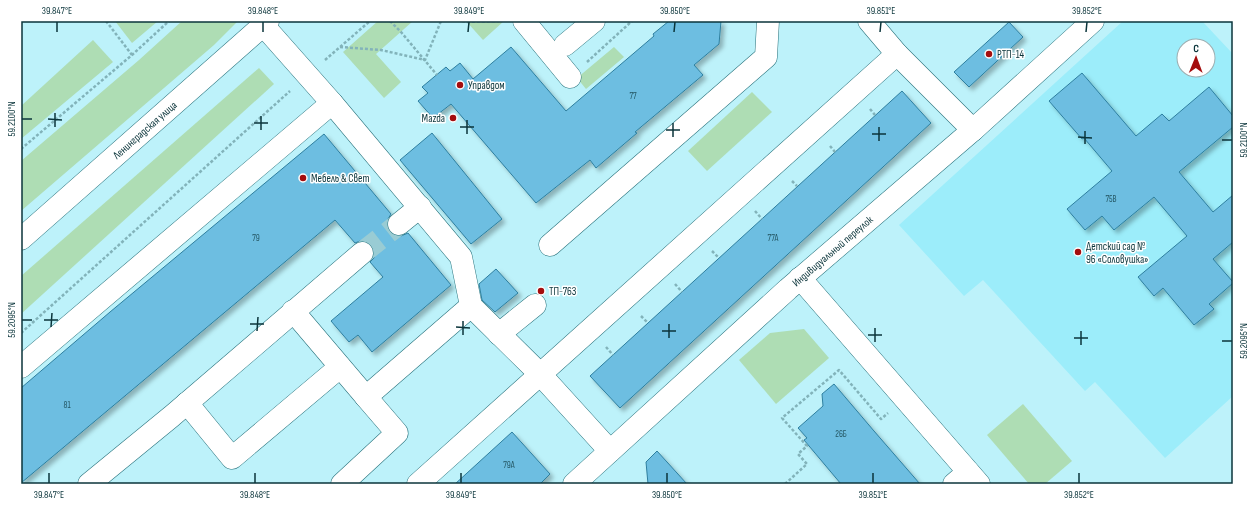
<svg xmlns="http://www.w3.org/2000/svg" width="1254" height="505" font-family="'Sofia Sans Condensed',sans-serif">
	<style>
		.built { fill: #9cedfa; fill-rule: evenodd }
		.green { fill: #aeddb4 }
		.building { fill: #6dbee1; stroke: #2e7f9f; filter: url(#shadow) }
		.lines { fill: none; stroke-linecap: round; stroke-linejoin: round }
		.minor-tunnel { stroke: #99ccd4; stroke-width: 22; stroke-dasharray: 22 11; stroke-linecap: butt }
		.minor-casing { stroke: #29737d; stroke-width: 23 }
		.major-casing { stroke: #29737d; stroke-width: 23 }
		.path { stroke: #82b3ba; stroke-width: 2.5; stroke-dasharray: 3 2; stroke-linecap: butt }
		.minor { stroke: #fff; stroke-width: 22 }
		.major { stroke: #fff; stroke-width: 22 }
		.ticks { fill: none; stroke: #0b353b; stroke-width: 1.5 }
		.poi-dot { fill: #a40d0e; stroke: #fff; stroke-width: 1.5 }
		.labels { text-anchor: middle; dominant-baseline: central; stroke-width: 3; stroke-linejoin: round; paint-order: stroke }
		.number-label { font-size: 9px; fill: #245764 }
		.poi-label { font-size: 11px; fill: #0b353b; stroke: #fff; text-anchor: start }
		.street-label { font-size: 11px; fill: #0b353b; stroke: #fff }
		.neatline { fill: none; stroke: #0b353b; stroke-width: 1.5 }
		.ticks-label { font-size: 10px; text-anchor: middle; fill: #0b353b }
	</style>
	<defs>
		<filter id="shadow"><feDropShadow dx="3.5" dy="3.5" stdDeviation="2" flood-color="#0004"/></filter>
	</defs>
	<rect width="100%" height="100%" fill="#bdf2fa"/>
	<path class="built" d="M1123,21H1202L1233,54V396L1165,458L1095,382L1085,391L983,280L964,296L899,225ZM1184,46H1208V70H1184Z"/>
	<g class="green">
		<path d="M115,21H158L132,43Z"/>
		<path d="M182,21H238L214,45L21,211V161L139,60Z"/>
		<path d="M378,21H413L376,54L401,82L384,98L343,52Z"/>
		<path d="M466,21H504L483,40Z"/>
		<path d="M93,40L113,62L21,139V106Z"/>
		<path d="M614,47L624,57L586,89L577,78Z"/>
		<path d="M259,68L274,84L21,314V276Z"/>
		<path d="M752,92L772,112L707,171L688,151Z"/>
		<path d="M804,329L829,358L776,404L739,360L770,333Z"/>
		<path d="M1023,404L1072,461L1045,484H1029L987,435Z"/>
	</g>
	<g class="building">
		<path d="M669,21H721L719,44L694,65L703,75L635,132L637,133L596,168L590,160L536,203L451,104L433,118L418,101L428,93L422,87L446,67L450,71L460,63L473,79L511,47L566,111L654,36L653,34Z"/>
		<path d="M1009,22L1023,37L969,87L954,72Z"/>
		<path d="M1082,73L1136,136L1162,114L1169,121L1209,87L1233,116V127L1179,172L1213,212L1233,195V242L1213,259L1233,282V283L1209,304L1214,309L1194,325L1163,288L1154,296L1138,277L1187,236L1154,197L1114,230L1102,216L1085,230L1067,209L1112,171L1084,138L1082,139L1049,101Z"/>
		<path d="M902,91L931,123L620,408L590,376Z"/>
		<path d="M432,133L502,219L471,244L400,160Z"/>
		<path d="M324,134L391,214L388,219L387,226L390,232L394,235L401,236L408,233L451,285L372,352L358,335L349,342L331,321L383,277L370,262L374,258V251L372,245L366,241H360L355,243L335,220L21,483V388L110,312Z"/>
		<path d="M496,269L518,293L495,312L482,300L479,284Z"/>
		<path d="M834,384L874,431L920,484H841L804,440L807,438L798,428L823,406L822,394Z"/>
		<path d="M512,432L550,474L540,484H455Z"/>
		<path d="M657,451L687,484H648L646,462Z"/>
	</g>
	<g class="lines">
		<path class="minor-tunnel" d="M362,253L399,224"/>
		<defs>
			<g id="minor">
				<path d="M524,21L570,77"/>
				<path d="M869,21L897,54L973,130"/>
				<path d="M263,25L332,103L461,257L471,306L540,374L610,451"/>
				<path d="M565,45L594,21"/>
				<path d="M399,224L420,207"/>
				<path d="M550,245L766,57L768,21"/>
				<path d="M800,278L979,484"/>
				<path d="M293,311L366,397L471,306"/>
				<path d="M499,334L535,305"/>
				<path d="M21,367L332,103"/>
				<path d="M187,403L232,458L340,367"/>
				<path d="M89,484L172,416L362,253"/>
				<path d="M342,484L397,433L366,397"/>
				<path d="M418,484L897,54"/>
				<path id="s1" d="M574,484L788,289L973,130L1093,21"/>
				<path d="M954,484L968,472"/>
			</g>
			<g id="major">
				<path id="s2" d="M21,239L268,21"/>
			</g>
		</defs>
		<use href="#minor" class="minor-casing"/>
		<use href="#major" class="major-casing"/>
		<g class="path">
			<path d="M106,21L132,55"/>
			<path d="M390,21L401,32L437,75"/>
			<path d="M462,21L467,22L499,21"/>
			<path d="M340,47L381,50L425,60L441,21"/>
			<path d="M325,60L370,21"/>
			<path d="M587,62L632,21"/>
			<path d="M870,109L875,115"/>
			<path d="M830,146L835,152"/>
			<path d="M21,149L132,55L169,21"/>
			<path d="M792,181L797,186"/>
			<path d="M755,211L762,219"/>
			<path d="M712,251L719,258"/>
			<path d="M675,284L682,292"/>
			<path d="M641,316L648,323"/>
			<path d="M21,333L290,91"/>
			<path d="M606,347L613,355"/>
			<path d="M785,484L807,464L798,454L807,446L782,418L839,370L881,419L888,413"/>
		</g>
		<use href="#minor" class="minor"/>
		<use href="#major" class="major"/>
	</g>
	<path class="ticks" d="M57,32V22M263,32V22M468,32L469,22M674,32L675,22M880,32L881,22M1086,32L1087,22M22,119H32M48,119L62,120M254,123H268M55,127V113M460,127H474M261,130V116M666,130H680M467,134V120M872,134H886M673,137V123M1078,137L1092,138M1222,140H1232M879,141V127M1085,144V131M22,320H32M44,320H58M250,324H264M51,327L52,313M456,327L470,328M257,331L258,317M662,331H676M463,335V321M868,335H882M669,338V324M1074,338H1088M1222,341H1232M875,342V328M1081,345V331M49,483V473M255,483V473M461,483V473M667,483V473M873,483V473M1079,483V473"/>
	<g class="poi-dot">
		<circle cx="989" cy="54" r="4"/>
		<circle cx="460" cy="85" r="4"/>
		<circle cx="453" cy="118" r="4"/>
		<circle cx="303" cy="178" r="4"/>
		<circle cx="1078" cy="252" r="4"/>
		<circle cx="541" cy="291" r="4"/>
	</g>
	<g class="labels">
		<g class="number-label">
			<text x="633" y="96">77</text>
			<text x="1111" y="199">75В</text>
			<text x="256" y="238">79</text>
			<text x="773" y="238">77А</text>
			<text x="67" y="405">81</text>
			<text x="841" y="434">26Б</text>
			<text x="509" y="465">79А</text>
		</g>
		<g class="poi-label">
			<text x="997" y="54">РТП-14</text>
			<text x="468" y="85">Управдом</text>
			<text x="445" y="118" text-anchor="end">Mazda</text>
			<text x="311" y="178">Мебель &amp; Свет</text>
			<text x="1086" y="246">Детский сад №<tspan x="1086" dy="13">96 «Соловушка»</tspan></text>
			<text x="549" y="291">ТП-763</text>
		</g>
		<g class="street-label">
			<text stroke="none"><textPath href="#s2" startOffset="165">Ленинградская улица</textPath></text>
			<text stroke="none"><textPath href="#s1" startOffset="348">Индивидуальный переулок</textPath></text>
		</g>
	</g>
	<rect width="1254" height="505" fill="none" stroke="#ffffff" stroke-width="44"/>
	<g transform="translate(1196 58) rotate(1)"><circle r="19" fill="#ffffff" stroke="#9daeb1"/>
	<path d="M0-3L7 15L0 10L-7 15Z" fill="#a40d0e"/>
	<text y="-6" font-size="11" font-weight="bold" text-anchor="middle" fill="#0b353b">С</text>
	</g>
	<rect x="22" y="22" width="1210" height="461" class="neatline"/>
	<g class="ticks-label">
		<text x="57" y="14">39.847°E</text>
		<text x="263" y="14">39.848°E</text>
		<text x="469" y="14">39.849°E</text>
		<text x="675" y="14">39.850°E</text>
		<text x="881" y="14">39.851°E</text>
		<text x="1087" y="14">39.852°E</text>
		<text transform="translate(11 119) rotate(-90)" y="4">59.2100°N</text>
		<text transform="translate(1243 140) rotate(-90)" y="4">59.2100°N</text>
		<text transform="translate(11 320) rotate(-90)" y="4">59.2095°N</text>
		<text transform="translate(1243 341) rotate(-90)" y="4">59.2095°N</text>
		<text x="49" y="498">39.847°E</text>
		<text x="255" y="498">39.848°E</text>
		<text x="461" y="498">39.849°E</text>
		<text x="667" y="498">39.850°E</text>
		<text x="873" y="498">39.851°E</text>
		<text x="1079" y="498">39.852°E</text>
	</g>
</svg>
